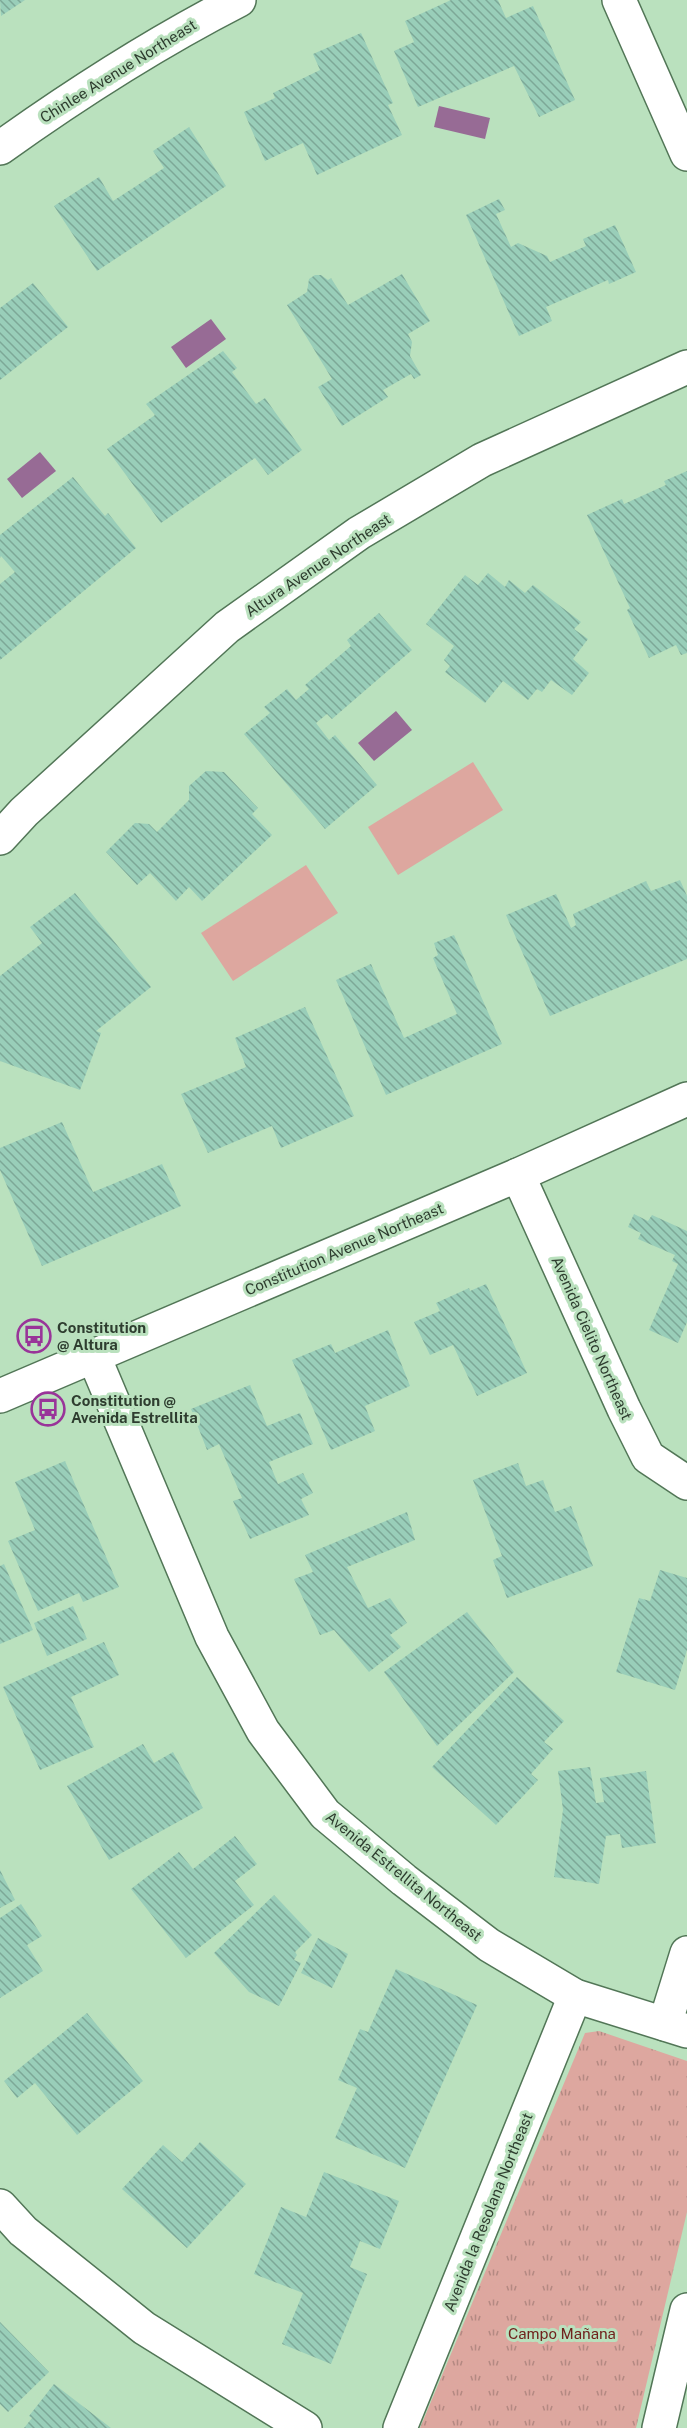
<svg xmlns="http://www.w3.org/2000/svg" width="687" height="2428" font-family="'Public Sans',sans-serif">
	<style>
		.grass { fill: #dda79f }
		.park { fill: url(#park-tufts) }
		.water { fill: #976b95 }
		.building { fill: url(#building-back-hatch) }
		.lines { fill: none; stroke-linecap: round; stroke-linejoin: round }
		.minor-casing { stroke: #527657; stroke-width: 36 }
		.minor { stroke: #fff; stroke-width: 33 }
		.labels { text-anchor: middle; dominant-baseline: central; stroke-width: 6; stroke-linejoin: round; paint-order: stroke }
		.street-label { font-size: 15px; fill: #2e3d2f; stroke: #bae1be }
		.poi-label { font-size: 15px; font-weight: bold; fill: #2e3d2f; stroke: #bae1be; text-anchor: start }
		.park-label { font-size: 15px; fill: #70231d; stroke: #bae1be }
	</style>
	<defs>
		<pattern id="park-tufts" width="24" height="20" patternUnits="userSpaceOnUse" patternTransform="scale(1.5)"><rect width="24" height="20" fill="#dda79f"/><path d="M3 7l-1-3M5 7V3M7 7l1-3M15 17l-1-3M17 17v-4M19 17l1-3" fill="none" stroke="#b48982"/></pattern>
		<pattern id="building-back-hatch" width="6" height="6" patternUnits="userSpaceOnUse" patternTransform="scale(1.5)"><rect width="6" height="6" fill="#99ceb9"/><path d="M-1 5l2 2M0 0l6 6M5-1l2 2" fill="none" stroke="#7da897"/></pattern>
	</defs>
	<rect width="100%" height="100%" fill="#bae1be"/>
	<g class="grass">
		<path d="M473,762L503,810L398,875L368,827Z"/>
		<path d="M306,865L338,913L233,981L201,933Z"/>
	</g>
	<path class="park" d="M599,2031L687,2061V2212L636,2428H420L585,2033Z"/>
	<g class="water">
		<path d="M439,106L490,118L485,139L434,127Z"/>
		<path d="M211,319L226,339L186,368L171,347Z"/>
		<path d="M40,452L56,471L22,498L7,479Z"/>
		<path d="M396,711L412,730L374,761L358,743Z"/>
	</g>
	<g class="building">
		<path d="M0,0H25L1,16Z"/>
		<path d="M451,0H498L506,18L533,6L575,100L539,117L514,66L418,107L394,51L414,42L405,21Z"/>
		<path d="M361,33L393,103L388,105L402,135L317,175L303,143L265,161L244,112L275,98L273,93L320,70L313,54Z"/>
		<path d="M189,127L226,186L97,271L54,206L99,177L113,201L164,168L153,151Z"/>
		<path d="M499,199L505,210L496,214L511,247L518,243L547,256L550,262L586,246L583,239L615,225L636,272L609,284L608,280L546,307L552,321L519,336L466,215Z"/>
		<path d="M402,274L430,321L408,334L412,342L410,356L421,375L414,379L411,374L383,390L388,397L342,426L318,387L332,379L287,305L307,292L309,279L315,275H321L328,280L331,278L348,305Z"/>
		<path d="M33,283L68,327L0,380V308Z"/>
		<path d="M223,351L237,368L232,372L256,404L265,398L302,450L268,475L255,458L161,523L107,449L155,415L146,404Z"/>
		<path d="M687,471V653L681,655L676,645L649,658L627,610L630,608L587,515L622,499L624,504L666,485L664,481Z"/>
		<path d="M73,477L105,516L108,513L136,548L0,660V584L15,572L1,556L0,558V535Z"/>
		<path d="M488,573L505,587L509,580L525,593L533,585L581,622L574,629L588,639L573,659L589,673L572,695L551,680L542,692L537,689L528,700L503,681L485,703L445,672L450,666L444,660L454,646L426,624L465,575L478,585Z"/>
		<path d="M379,613L412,650L332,719L327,714L316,723L329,740L335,735L377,785L325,829L244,734L270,713L264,707L287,689L296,700L309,689L305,685L351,646L347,640Z"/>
		<path d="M206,771L224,772L258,808L252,814L272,835L202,901L189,887L176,901L150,873L137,885L106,852L135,823L149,824L157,832L189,800V786Z"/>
		<path d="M680,880L687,896V959L550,1016L506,915L556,894L571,928L576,925L573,914L646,881L651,891Z"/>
		<path d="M75,893L151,987L96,1031L101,1033L80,1090L0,1061V976L42,943L30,927Z"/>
		<path d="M454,935L502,1044L386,1095L336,980L371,964L404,1038L457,1014L433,958L438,955L434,943Z"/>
		<path d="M305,1007L354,1116L281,1148L272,1126L208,1153L181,1094L246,1067L235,1038Z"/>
		<path d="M62,1122L93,1192L162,1164L181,1206L42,1266L0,1170V1148Z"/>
		<path d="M634,1214L648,1221L652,1215L687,1231V1322L678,1343L649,1330L678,1264L672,1261L675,1255L638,1239L641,1233L628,1227Z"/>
		<path d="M486,1284L527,1373L477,1396L453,1345L430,1355L414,1322L440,1311L436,1303L469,1288L470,1291Z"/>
		<path d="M388,1330L410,1386L365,1406L375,1431L331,1450L292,1360L331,1344L335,1353Z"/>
		<path d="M250,1385L267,1426L300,1413L313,1444L269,1462L278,1484L303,1473L313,1493L301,1499L309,1515L250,1539L233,1501L242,1498L219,1444L207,1450L191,1409Z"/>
		<path d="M65,1461L119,1587L83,1602L79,1593L38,1611L8,1541L35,1530L15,1482Z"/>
		<path d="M518,1463L526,1486L543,1480L555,1512L571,1506L593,1566L507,1598L493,1560L502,1556L473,1480Z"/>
		<path d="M407,1512L415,1540L347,1567L368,1608L390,1598L407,1623L390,1635L401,1647L369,1672L334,1630L320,1635L294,1579L313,1572L305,1555Z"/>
		<path d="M4,1564L33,1630L0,1644V1566Z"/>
		<path d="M660,1570L687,1578V1650L675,1690L616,1672L639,1598L650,1601Z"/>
		<path d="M73,1606L87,1639L47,1656L34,1623Z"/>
		<path d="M467,1612L514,1672L437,1746L384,1672Z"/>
		<path d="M104,1642L119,1675L71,1697L94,1747L40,1770L3,1687Z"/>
		<path d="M517,1677L564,1721L544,1742L553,1749L531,1774L538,1780L496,1825L432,1767Z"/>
		<path d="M143,1744L154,1763L173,1752L203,1808L109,1860L67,1786Z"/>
		<path d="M590,1767L596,1803L604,1802L600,1778L646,1771L656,1843L622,1848L620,1834L606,1836L599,1884L554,1877L563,1810L558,1771Z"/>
		<path d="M235,1836L257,1864L235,1881L254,1905L186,1958L131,1889L179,1852L193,1869Z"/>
		<path d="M0,1870L15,1900L0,1908Z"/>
		<path d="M274,1895L312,1935L295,1952L297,1955L294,1960L301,1963L279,2006L249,1992L214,1953Z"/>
		<path d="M21,1904L42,1936L27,1945L43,1971L0,1998V1918Z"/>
		<path d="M318,1938L348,1954L332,1988L301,1973Z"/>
		<path d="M396,1969L477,2005L405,2168L335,2138L357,2088L338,2080L360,2029L368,2032Z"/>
		<path d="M87,2013L143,2081L77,2135L35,2083L17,2098L4,2081Z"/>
		<path d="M200,2142L246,2184L187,2248L122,2189L163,2145L182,2162Z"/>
		<path d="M324,2172L399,2201L380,2249L360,2241L350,2267L367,2274L331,2364L282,2344L303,2293L254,2274L281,2207L306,2217Z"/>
		<path d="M0,2322L49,2372L8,2412L0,2404Z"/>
		<path d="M54,2384L111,2428H24L32,2418L29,2416Z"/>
	</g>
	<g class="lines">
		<defs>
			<g id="minor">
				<path d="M619,0L687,154"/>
				<path d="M0,148C77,93 155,43 239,0"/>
				<path d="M0,838L24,812L227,627L359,533L482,460L687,367"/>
				<path d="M518,1175L624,1409L648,1457L687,1483"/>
				<path d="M94,1357L212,1637L263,1731L325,1814L404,1880L489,1945L575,1996L687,2031"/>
				<path d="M0,1396L518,1175L687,1099"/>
				<path d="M665,2024L687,1953"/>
				<path d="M0,2206L23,2231L144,2328L305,2428"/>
				<path d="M400,2428L575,1996"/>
				<path d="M659,2428L687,2310"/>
			</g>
		</defs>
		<use href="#minor" class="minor-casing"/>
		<use href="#minor" class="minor"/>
	</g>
	<defs>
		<symbol id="bus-ring" viewBox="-11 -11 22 22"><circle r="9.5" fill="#bae1be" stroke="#993499" stroke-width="1.5"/><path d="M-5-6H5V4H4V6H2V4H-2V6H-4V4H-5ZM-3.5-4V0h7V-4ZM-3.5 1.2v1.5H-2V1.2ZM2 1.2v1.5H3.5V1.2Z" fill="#993499"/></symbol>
	</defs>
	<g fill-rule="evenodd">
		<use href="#bus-ring" x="15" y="1317" width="38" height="38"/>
		<use href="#bus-ring" x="29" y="1390" width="38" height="38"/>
	</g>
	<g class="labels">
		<g class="street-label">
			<text transform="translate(118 71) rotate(-32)">Chinlee Avenue Northeast</text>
			<text transform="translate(318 565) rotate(-34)">Altura Avenue Northeast</text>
			<text transform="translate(344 1249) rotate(-23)">Constitution Avenue Northeast</text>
			<text transform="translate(592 1338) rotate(66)">Avenida Cielito Northeast</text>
			<text transform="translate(404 1876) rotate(39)">Avenida Estrellita Northeast</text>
			<text transform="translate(488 2212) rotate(-68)">Avenida la Resolana Northeast</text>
		</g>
		<g class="poi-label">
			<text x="57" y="1327">Constitution<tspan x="57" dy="17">@ Altura</tspan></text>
			<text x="71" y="1400">Constitution @<tspan x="71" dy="17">Avenida Estrellita</tspan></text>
		</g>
		<g class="park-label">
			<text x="562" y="2333">Campo Mañana</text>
		</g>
	</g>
</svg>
